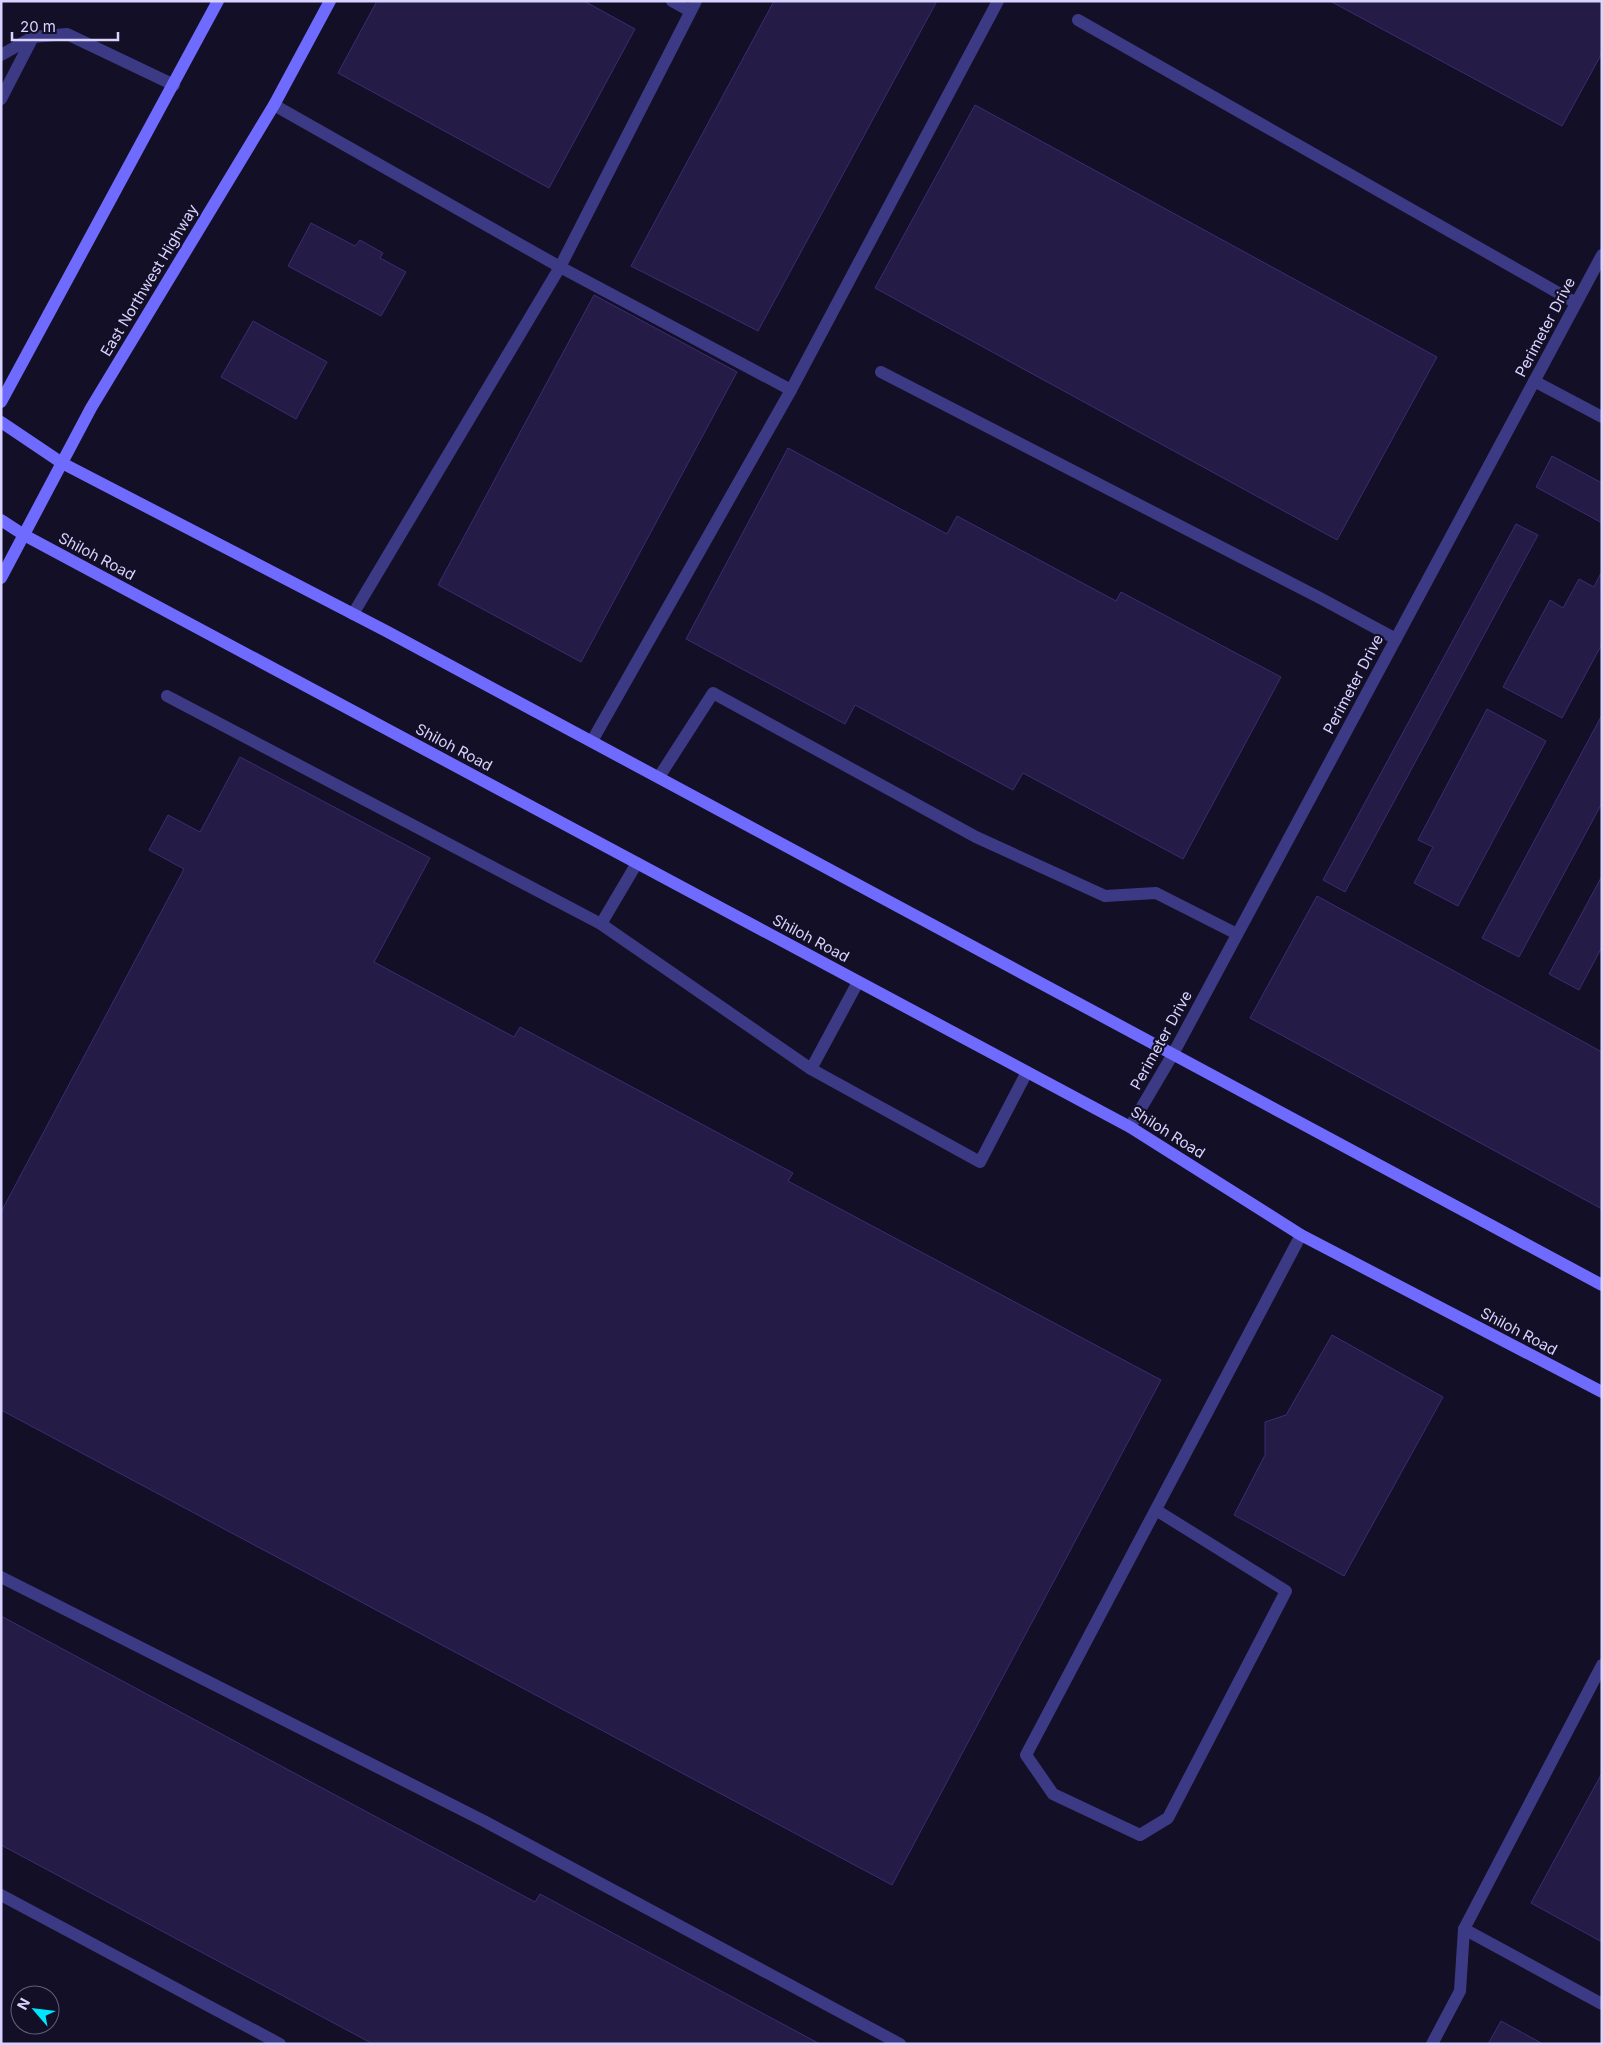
<svg xmlns="http://www.w3.org/2000/svg" width="1603" height="2045" font-family="Inter,sans-serif">
	<style>
		.building { fill: #241b47; stroke: #3b2d73 }
		.lines { fill: none; stroke-linecap: round; stroke-linejoin: round }
		.service { stroke: #3d3a85; stroke-width: 12 }
		.minor { stroke: #3d3a85; stroke-width: 12 }
		.secondary { stroke: #6f6bff; stroke-width: 12 }
		.labels { text-anchor: middle; dominant-baseline: central; stroke-width: 4.5; stroke-linejoin: round; paint-order: stroke }
		.street-label { font-size: 15px; fill: #d9d4ff; stroke: #130f26 }
	</style>
	<rect width="100%" height="100%" fill="#130f26"/>
	<g class="building">
		<path d="M377,1H584L635,29L549,188L338,73Z"/>
		<path d="M774,1H937L758,331L631,266Z"/>
		<path d="M1330,1H1602V53L1562,126Z"/>
		<path d="M975,105L1437,357L1337,540L875,288Z"/>
		<path d="M311,223L355,246L360,240L383,253L380,258L406,272L381,316L288,266Z"/>
		<path d="M594,295L737,372L581,662L438,585Z"/>
		<path d="M253,321L327,362L296,419L221,377Z"/>
		<path d="M788,448L947,534L957,516L1116,601L1121,592L1281,677L1183,859L1023,773L1013,790L855,705L845,724L686,639Z"/>
		<path d="M1552,456L1602,483V523L1536,487Z"/>
		<path d="M1516,524L1538,535L1345,892L1323,880Z"/>
		<path d="M1601,573L1602,644L1562,718L1503,687L1550,600L1563,608L1579,579L1594,587Z"/>
		<path d="M1487,709L1546,741L1458,906L1414,883L1433,847L1418,840Z"/>
		<path d="M1602,715V803L1519,957L1482,938Z"/>
		<path d="M240,757L430,858L374,962L514,1037L520,1027L793,1173L788,1181L1161,1380L892,1885L1,1410V1212L184,869L149,850L168,815L200,832Z"/>
		<path d="M1602,876V947L1579,990L1549,974Z"/>
		<path d="M1317,896L1602,1052V1209L1250,1018Z"/>
		<path d="M1332,1335L1443,1397L1344,1576L1234,1515L1265,1455V1422L1286,1415Z"/>
		<path d="M1,1616L535,1902L540,1894L820,2044H373L1,1845Z"/>
		<path d="M1602,1773V1942L1531,1903Z"/>
		<path d="M1501,2021L1543,2044H1488Z"/>
	</g>
	<g class="lines">
		<g class="service">
			<path d="M672,1L690,11"/>
			<path d="M1078,20L1576,303"/>
			<path d="M1,55L33,37L67,34L174,85"/>
			<path d="M1,99L33,37"/>
			<path d="M274,105L560,267L696,1"/>
			<path d="M881,372L1320,598L1396,639"/>
			<path d="M1534,381L1602,417"/>
			<path d="M353,614L560,267L791,390L998,1"/>
			<path d="M167,696L601,924"/>
			<path d="M592,741L791,390"/>
			<path d="M659,777L713,693L976,837L1105,896L1156,893L1237,934"/>
			<path d="M637,863L601,924L811,1069"/>
			<path d="M858,982L811,1069L980,1162L1027,1072"/>
			<path d="M1156,1510L1286,1591L1168,1818L1140,1835L1053,1794L1026,1755L1301,1235"/>
			<path d="M1,1577L484,1821L900,2044"/>
			<path d="M1,1895L280,2044"/>
			<path d="M1464,1929L1602,2004"/>
			<path d="M1432,2044L1460,1991L1464,1929L1602,1665"/>
		</g>
		<path class="minor" d="M1130,1127L1173,1054L1602,255"/>
		<g class="secondary">
			<path d="M1,402L218,1"/>
			<path d="M1,422L62,463L386,631L1602,1285"/>
			<path d="M1,520L24,535L1130,1127L1301,1235L1602,1392"/>
			<path d="M1,578L91,408L274,105L330,1"/>
		</g>
	</g>
	<g class="labels">
		<g class="street-label">
			<text transform="translate(149 280) rotate(-59)">East Northwest Highway</text>
			<text transform="translate(1545 327) rotate(-62)">Perimeter Drive</text>
			<text transform="translate(97 556) rotate(28)">Shiloh Road</text>
			<text transform="translate(1353 684) rotate(-62)">Perimeter Drive</text>
			<text transform="translate(454 747) rotate(28)">Shiloh Road</text>
			<text transform="translate(811 938) rotate(28)">Shiloh Road</text>
			<text transform="translate(1161 1040) rotate(-61)">Perimeter Drive</text>
			<text transform="translate(1168 1132) rotate(32)">Shiloh Road</text>
			<text transform="translate(1519 1331) rotate(28)">Shiloh Road</text>
		</g>
	</g>
	<rect width="1603" height="2045" fill="none" stroke="#d9d4ff" stroke-width="5"/>
	<g transform="translate(35 2010) rotate(298)"><circle r="24" fill="#130f26" stroke="#625e7d"/>
	<path d="M0-4L9 19L0 12L-9 19Z" fill="#00e5ff"/>
	<text y="-8" font-size="14" font-weight="bold" text-anchor="middle" fill="#d9d4ff">N</text>
	</g>
	<path d="M12 32v8h106v-8" fill="none" stroke="#d9d4ff" stroke-width="2.5"/>
	<text x="20" y="32" font-size="15" fill="#d9d4ff" stroke="#130f26" stroke-width="4" paint-order="stroke">20 m</text>
</svg>
